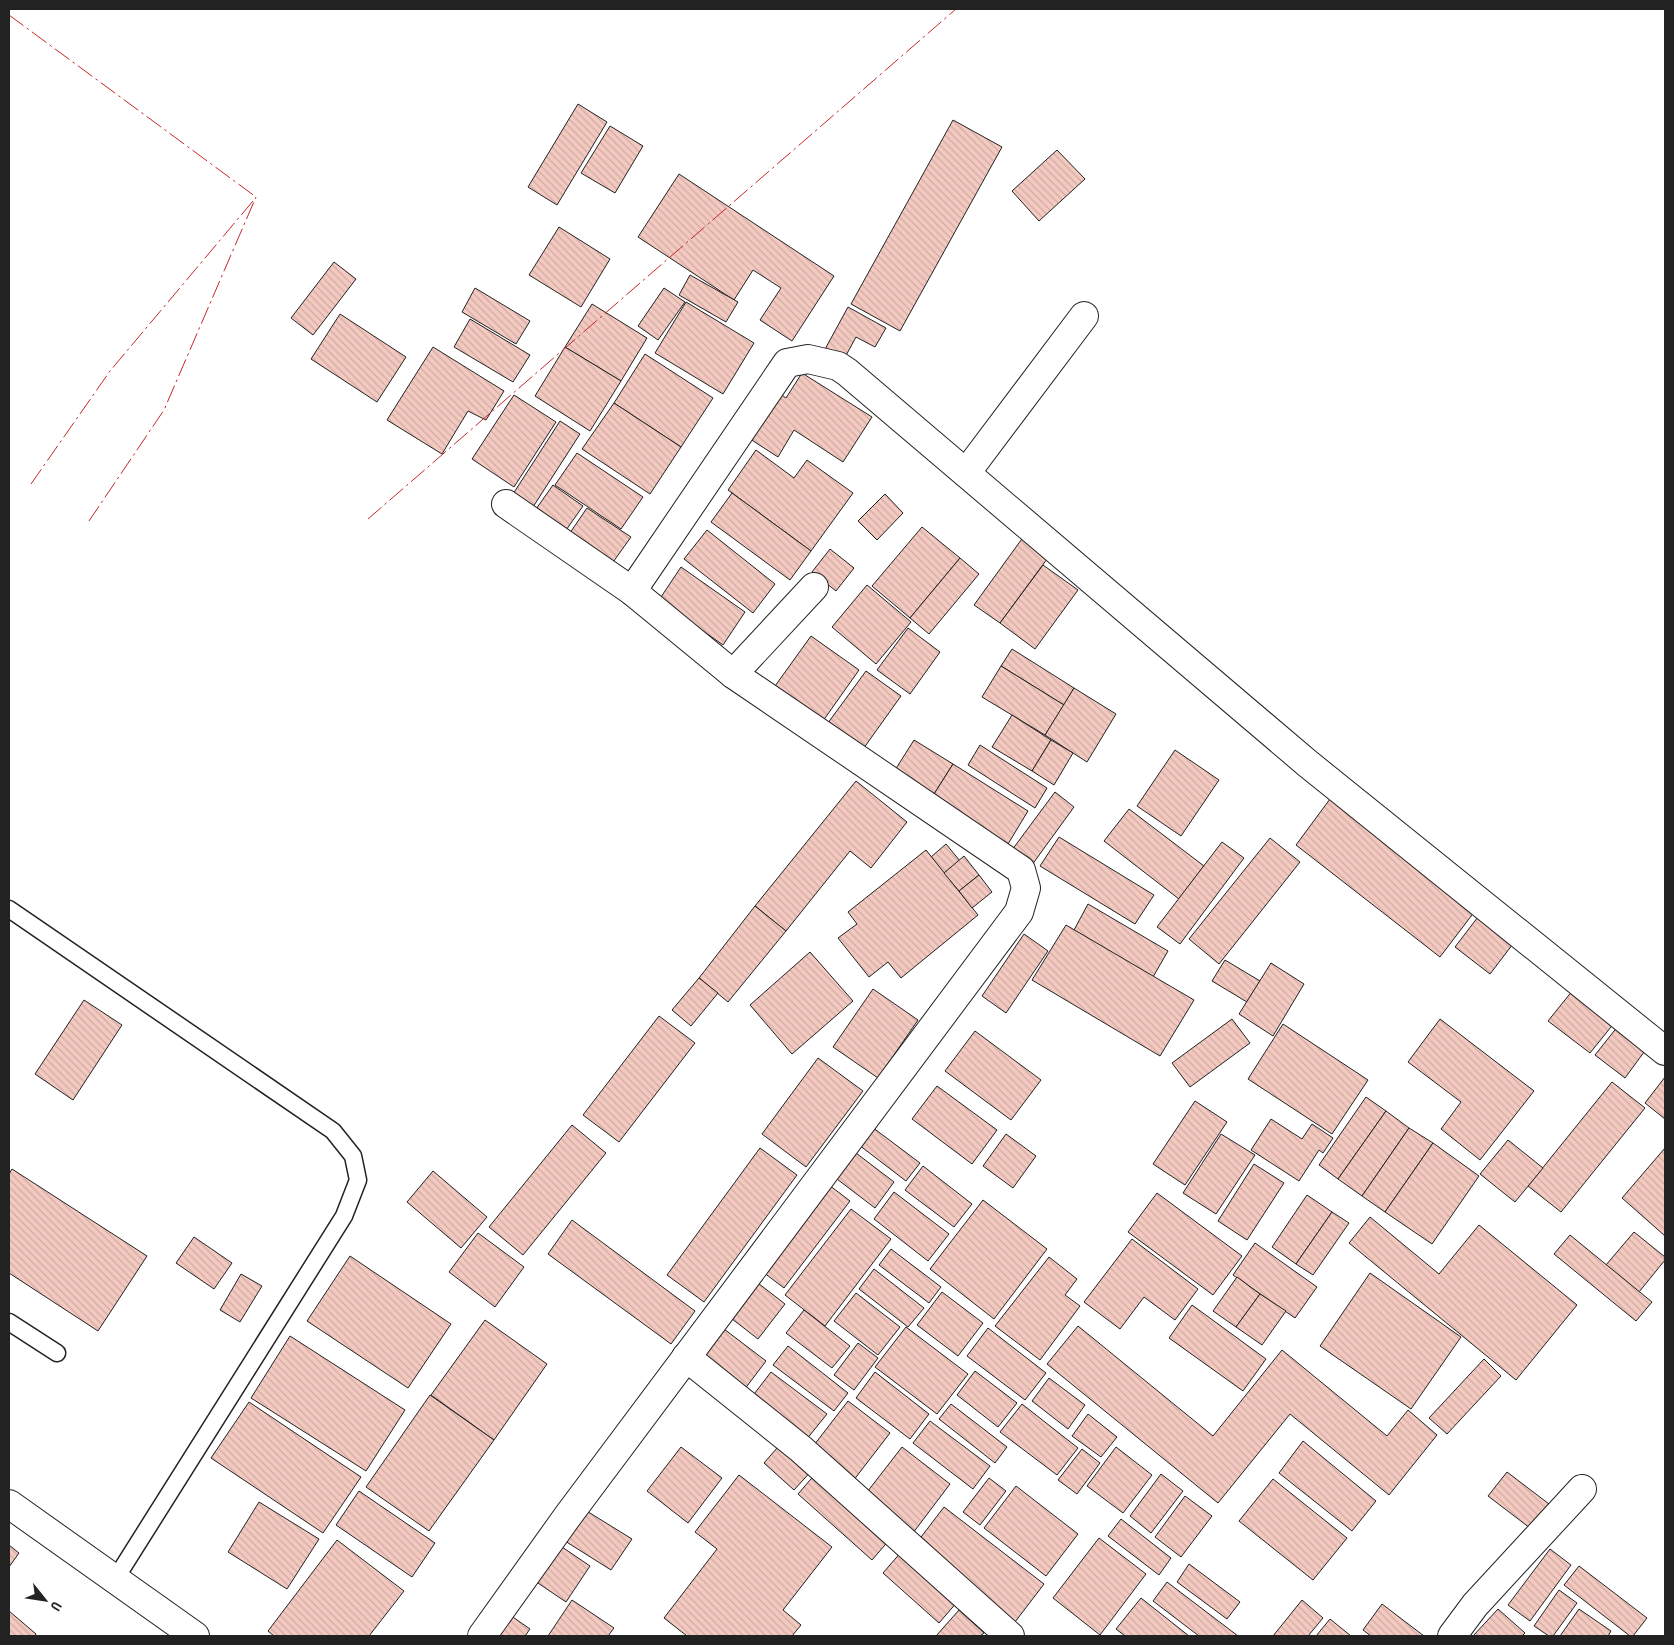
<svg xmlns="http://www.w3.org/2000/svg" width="1674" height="1645" font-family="'PT Sans Narrow',sans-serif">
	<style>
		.building { fill: url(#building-back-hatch); stroke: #222 }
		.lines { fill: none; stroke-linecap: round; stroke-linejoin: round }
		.service-casing { stroke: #222; stroke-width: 19 }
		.minor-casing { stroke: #222; stroke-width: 30 }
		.secondary-casing { stroke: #222; stroke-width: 30 }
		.service { stroke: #fff; stroke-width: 16 }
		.minor { stroke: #fff; stroke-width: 28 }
		.secondary { stroke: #fff; stroke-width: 28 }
		.power { stroke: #c62828; stroke-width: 1; stroke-dasharray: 18 4 2.5 4; stroke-linecap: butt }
	</style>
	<defs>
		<pattern id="building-back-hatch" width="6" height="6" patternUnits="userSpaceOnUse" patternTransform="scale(1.25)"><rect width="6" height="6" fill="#f3c9c0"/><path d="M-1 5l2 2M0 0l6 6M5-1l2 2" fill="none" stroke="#d0aca5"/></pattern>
	</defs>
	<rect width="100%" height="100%" fill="#fff"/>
	<g class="building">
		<path d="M578,104L607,122L557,205L528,187Z"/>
		<path d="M953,120L1002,147L900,331L851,304Z"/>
		<path d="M610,126L643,146L615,193L581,173Z"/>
		<path d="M1057,150L1085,179L1039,221L1012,191Z"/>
		<path d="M679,174L834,276L792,341L760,320L781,288L753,270L734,300L638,237Z"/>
		<path d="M559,227L610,259L581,307L529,275Z"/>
		<path d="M334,262L356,279L313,335L291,318Z"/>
		<path d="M690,275L738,302L726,322L679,295Z"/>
		<path d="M475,288L530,321L516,344L462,312Z"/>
		<path d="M664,288L685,302L658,340L638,326Z"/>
		<path d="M686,302L754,343L723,394L655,353Z"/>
		<path d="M592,304L647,338L621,381L565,347Z"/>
		<path d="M848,307L886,328L875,347L856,337L843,361L824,351Z"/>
		<path d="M340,314L406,357L377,402L311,359Z"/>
		<path d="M470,319L530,355L513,382L454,347Z"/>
		<path d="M433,347L504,391L486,420L468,411L442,454L387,420Z"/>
		<path d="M565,347L621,381L590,431L535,396Z"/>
		<path d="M645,354L713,398L681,447L614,403Z"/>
		<path d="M802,373L872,417L843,462L794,430L778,457L747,437L776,391L786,398Z"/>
		<path d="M514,395L556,422L514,487L472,459Z"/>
		<path d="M614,403L681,447L650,494L582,449Z"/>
		<path d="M560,421L580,434L533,507L513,494Z"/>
		<path d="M756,450L794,478L807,460L853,493L811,551L728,490Z"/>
		<path d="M577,453L643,497L621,529L555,485Z"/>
		<path d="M553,485L583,506L559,540L529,519Z"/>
		<path d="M732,493L811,551L790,580L711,522Z"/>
		<path d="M885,494L903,513L877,540L858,521Z"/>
		<path d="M587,508L631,537L606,572L563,543Z"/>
		<path d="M922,527L960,558L910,618L872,586Z"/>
		<path d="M707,530L775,584L753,613L684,559Z"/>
		<path d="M1024,536L1050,555L1000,623L974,605Z"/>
		<path d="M830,549L854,568L836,591L812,572Z"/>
		<path d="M960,558L979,574L929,634L910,618Z"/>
		<path d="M1043,565L1078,590L1035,649L1000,623Z"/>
		<path d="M681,567L745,612L723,645L659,600Z"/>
		<path d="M867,585L911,622L876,664L832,627Z"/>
		<path d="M908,628L940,652L910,694L877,670Z"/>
		<path d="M811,636L859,670L818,728L770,693Z"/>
		<path d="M1012,649L1074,688L1064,705L1001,666Z"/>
		<path d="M1001,666L1064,705L1045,735L982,697Z"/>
		<path d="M866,671L901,696L861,752L825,727Z"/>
		<path d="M1074,688L1116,714L1087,762L1045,735Z"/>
		<path d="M1012,715L1051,740L1032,771L992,747Z"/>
		<path d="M914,740L953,764L929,802L890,778Z"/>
		<path d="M1051,740L1073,753L1054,785L1032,771Z"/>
		<path d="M980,745L1047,788L1035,808L968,765Z"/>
		<path d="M1175,750L1219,780L1181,836L1137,806Z"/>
		<path d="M953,764L1028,811L1005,849L929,802Z"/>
		<path d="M856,781L907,822L871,868L850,851L786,931L755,906Z"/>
		<path d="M1055,792L1074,807L1029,869L1009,854Z"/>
		<path d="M1330,799L1475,911L1440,957L1296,845Z"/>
		<path d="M1129,809L1204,866L1179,899L1104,841Z"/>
		<path d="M1059,837L1154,895L1135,924L1040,866Z"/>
		<path d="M1270,838L1300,862L1219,964L1189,939Z"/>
		<path d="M1222,842L1244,858L1180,944L1157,927Z"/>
		<path d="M946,844L960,861L944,873L931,857Z"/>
		<path d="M926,850L978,915L901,978L888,962L869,977L838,938L857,924L848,912Z"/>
		<path d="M964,856L979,875L959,891L944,873Z"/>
		<path d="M979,875L992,892L972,908L959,891Z"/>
		<path d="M1088,904L1168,951L1153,977L1074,930Z"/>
		<path d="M755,906L786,931L728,1002L699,978Z"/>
		<path d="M1481,913L1516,940L1490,974L1455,947Z"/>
		<path d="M1066,925L1194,1000L1160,1056L1032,980Z"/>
		<path d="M1024,934L1048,951L1006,1013L982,996Z"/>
		<path d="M810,952L853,1001L792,1054L750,1005Z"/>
		<path d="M1225,960L1260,981L1247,1002L1212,981Z"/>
		<path d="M1271,963L1304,984L1273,1036L1239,1014Z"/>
		<path d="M699,978L718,993L691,1026L672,1010Z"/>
		<path d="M873,989L918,1020L878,1078L833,1047Z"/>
		<path d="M1573,990L1615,1022L1590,1053L1548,1021Z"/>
		<path d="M84,1000L122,1025L73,1100L35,1074Z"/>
		<path d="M659,1016L695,1043L619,1142L583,1115Z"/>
		<path d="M1232,1019L1250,1043L1190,1087L1172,1063Z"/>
		<path d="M1440,1019L1534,1091L1480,1160L1441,1129L1461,1102L1408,1062Z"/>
		<path d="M1283,1024L1368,1080L1332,1134L1248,1079Z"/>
		<path d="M1618,1026L1647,1048L1625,1078L1595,1055Z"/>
		<path d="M975,1031L1041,1080L1011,1120L945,1071Z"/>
		<path d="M818,1058L863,1091L806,1167L762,1134Z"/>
		<path d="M1665,1077V1119L1645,1103Z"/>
		<path d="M1612,1082L1645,1108L1561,1212L1528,1186Z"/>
		<path d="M937,1086L997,1130L972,1164L912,1119Z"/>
		<path d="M1366,1097L1386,1111L1338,1179L1319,1165Z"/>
		<path d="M1195,1101L1227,1122L1185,1185L1153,1164Z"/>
		<path d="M1386,1111L1409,1128L1362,1196L1338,1179Z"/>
		<path d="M1271,1119L1302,1139L1312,1124L1333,1138L1323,1153L1319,1150L1299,1181L1251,1150Z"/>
		<path d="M572,1125L606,1153L523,1255L489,1227Z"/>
		<path d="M872,1127L920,1163L906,1181L859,1145Z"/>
		<path d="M1409,1128L1433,1143L1385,1212L1362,1196Z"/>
		<path d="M1006,1134L1036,1156L1013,1188L983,1166Z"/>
		<path d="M1221,1134L1255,1155L1216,1214L1183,1193Z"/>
		<path d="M1508,1140L1543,1168L1515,1202L1480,1174Z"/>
		<path d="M1433,1143L1479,1176L1432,1244L1385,1212Z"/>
		<path d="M760,1148L797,1175L704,1302L667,1275Z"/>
		<path d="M1665,1148V1236L1622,1198Z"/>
		<path d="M852,1150L894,1182L875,1208L833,1176Z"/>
		<path d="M1254,1164L1284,1183L1247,1240L1218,1221Z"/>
		<path d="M923,1166L972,1204L954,1227L905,1190Z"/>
		<path d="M12,1169L147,1256L98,1331L9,1273V1174Z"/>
		<path d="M433,1171L487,1217L461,1248L407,1202Z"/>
		<path d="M825,1182L850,1201L784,1288L759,1269Z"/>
		<path d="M894,1192L949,1234L928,1261L874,1219Z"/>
		<path d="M1157,1193L1242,1256L1213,1295L1128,1232Z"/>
		<path d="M1307,1195L1332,1212L1296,1264L1272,1247Z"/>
		<path d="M983,1200L1047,1249L994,1319L930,1269Z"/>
		<path d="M851,1209L891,1239L825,1326L785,1295Z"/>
		<path d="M1332,1212L1349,1223L1313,1275L1296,1264Z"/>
		<path d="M1370,1217L1439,1274L1479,1225L1577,1305L1516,1380L1349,1243Z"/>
		<path d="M572,1220L695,1311L671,1344L548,1254Z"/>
		<path d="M1634,1232L1665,1257V1260L1639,1292L1606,1265Z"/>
		<path d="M478,1233L524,1267L495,1307L449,1272Z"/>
		<path d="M1570,1235L1652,1302L1636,1321L1554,1254Z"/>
		<path d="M194,1237L232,1263L214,1289L176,1263Z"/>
		<path d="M1132,1239L1198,1289L1175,1320L1144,1297L1120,1329L1084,1302Z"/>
		<path d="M1255,1243L1317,1287L1295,1318L1233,1275Z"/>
		<path d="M891,1249L941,1287L929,1303L879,1265Z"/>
		<path d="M350,1256L451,1324L408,1388L307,1321Z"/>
		<path d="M1049,1257L1077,1279L1065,1295L1080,1306L1040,1360L995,1326Z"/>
		<path d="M874,1269L924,1308L908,1327L859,1289Z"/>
		<path d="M1370,1273L1461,1337L1411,1409L1320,1346Z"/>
		<path d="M241,1274L262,1286L240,1322L220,1310Z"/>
		<path d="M1237,1277L1260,1294L1236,1327L1213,1311Z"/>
		<path d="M754,1280L785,1304L758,1339L727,1315Z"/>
		<path d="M942,1292L983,1323L958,1356L917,1325Z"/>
		<path d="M856,1293L900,1327L878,1355L834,1321Z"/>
		<path d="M1260,1294L1286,1311L1262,1345L1236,1327Z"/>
		<path d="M1192,1305L1266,1359L1243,1391L1169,1338Z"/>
		<path d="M804,1310L850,1346L832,1368L786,1333Z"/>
		<path d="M485,1320L547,1364L494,1440L431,1395Z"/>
		<path d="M720,1326L766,1361L741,1394L695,1359Z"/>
		<path d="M1078,1326L1213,1436L1282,1350L1387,1436L1408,1410L1437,1435L1389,1495L1290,1414L1218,1503L1047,1364Z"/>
		<path d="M906,1327L968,1374L937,1414L875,1367Z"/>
		<path d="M988,1328L1046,1373L1025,1400L967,1356Z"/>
		<path d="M290,1336L405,1410L366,1471L251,1398Z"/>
		<path d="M858,1343L878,1358L854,1390L834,1375Z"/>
		<path d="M788,1346L848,1393L834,1411L773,1365Z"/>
		<path d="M1484,1359L1501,1376L1447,1434L1429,1418Z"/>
		<path d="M975,1371L1017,1403L998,1427L957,1395Z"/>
		<path d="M771,1372L827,1414L806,1440L751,1398Z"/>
		<path d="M875,1372L929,1414L910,1439L856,1398Z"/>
		<path d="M1049,1378L1085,1405L1068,1429L1032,1401Z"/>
		<path d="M430,1395L494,1440L429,1531L366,1487Z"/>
		<path d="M848,1401L890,1433L853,1481L811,1449Z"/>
		<path d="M249,1402L361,1477L323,1533L211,1458Z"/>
		<path d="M951,1404L1007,1447L995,1463L939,1419Z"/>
		<path d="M1022,1404L1078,1448L1057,1475L1000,1432Z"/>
		<path d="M1088,1414L1117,1437L1101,1457L1072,1436Z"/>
		<path d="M930,1421L990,1466L973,1489L913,1443Z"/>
		<path d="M784,1440L814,1468L794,1490L764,1463Z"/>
		<path d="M1303,1441L1376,1501L1352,1531L1279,1473Z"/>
		<path d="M681,1447L722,1478L688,1523L647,1491Z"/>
		<path d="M902,1447L950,1484L913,1533L864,1496Z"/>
		<path d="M1116,1447L1152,1475L1123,1513L1087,1486Z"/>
		<path d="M1082,1449L1100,1463L1077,1494L1058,1480Z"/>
		<path d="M817,1472L891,1538L872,1560L798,1494Z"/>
		<path d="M1507,1472L1549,1504L1530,1528L1488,1496Z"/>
		<path d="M1161,1474L1183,1491L1151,1533L1130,1516Z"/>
		<path d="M739,1475L832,1547L783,1610L801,1625L792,1636H687L664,1618L717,1549L695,1532Z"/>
		<path d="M989,1478L1006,1491L980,1525L963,1512Z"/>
		<path d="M1273,1479L1347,1538L1313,1580L1239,1521Z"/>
		<path d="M1016,1486L1078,1534L1046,1576L984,1528Z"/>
		<path d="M359,1491L435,1543L412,1577L336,1525Z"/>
		<path d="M1185,1496L1212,1516L1181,1557L1155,1537Z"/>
		<path d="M259,1502L319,1539L287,1589L228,1552Z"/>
		<path d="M944,1507L1044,1584L1015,1622L915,1545Z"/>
		<path d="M585,1510L632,1539L611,1570L565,1541Z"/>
		<path d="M1121,1519L1171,1558L1159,1575L1108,1536Z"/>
		<path d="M1099,1538L1146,1574L1100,1635L1053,1598Z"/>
		<path d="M337,1540L404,1591L369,1636H274L268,1631Z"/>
		<path d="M9,1545L19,1553L9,1567Z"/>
		<path d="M559,1545L590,1566L566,1602L535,1581Z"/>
		<path d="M1550,1549L1571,1565L1530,1621L1508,1605Z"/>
		<path d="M902,1551L958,1601L939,1623L883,1573Z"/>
		<path d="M1189,1564L1240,1602L1227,1619L1177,1582Z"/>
		<path d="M1579,1566L1647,1618L1633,1636H1630L1564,1585Z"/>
		<path d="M1167,1582L1238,1636H1199L1153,1601Z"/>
		<path d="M1559,1590L1577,1603L1553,1636H1549L1534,1626Z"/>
		<path d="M1141,1598L1189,1636H1125L1116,1629Z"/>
		<path d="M572,1600L614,1628L608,1636H548Z"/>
		<path d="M1302,1600L1323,1618L1308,1636H1273Z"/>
		<path d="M1382,1604L1424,1636H1371L1363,1630Z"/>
		<path d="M1498,1609L1525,1633L1522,1636H1473Z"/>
		<path d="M1579,1609L1611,1631L1608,1636H1560Z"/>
		<path d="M959,1610L984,1633L980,1636H936Z"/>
		<path d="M9,1611L36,1634L35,1636H9Z"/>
		<path d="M507,1613L530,1629L525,1636H491Z"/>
		<path d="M1330,1619L1351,1636H1316Z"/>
	</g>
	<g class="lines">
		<defs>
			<g id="service">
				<path d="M9,909L333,1131L353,1156L358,1180L344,1216L116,1578"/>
				<path d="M9,1322L57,1353"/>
			</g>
			<g id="minor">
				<path d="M966,473L1084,316"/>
				<path d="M632,591L787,363L808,359L838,366L847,372L1307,763L1665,1051"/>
				<path d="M733,674L814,587"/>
				<path d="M686,1357L801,1449L1010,1636"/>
				<path d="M482,1636L567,1517L1019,912L1026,888L1021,870L733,674L632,591L506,504"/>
				<path d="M1452,1636L1475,1605L1582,1489"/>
			</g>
			<path id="secondary" d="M9,1504L195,1636"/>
		</defs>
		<use href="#service" class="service-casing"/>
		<use href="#minor" class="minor-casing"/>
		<use href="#secondary" class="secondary-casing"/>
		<use href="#service" class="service"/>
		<use href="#minor" class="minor"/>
		<use href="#secondary" class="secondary"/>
		<g class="power">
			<path d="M9,15L256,197"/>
			<path d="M31,484L110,371L253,201"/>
			<path d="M368,519L956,9"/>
			<path d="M89,521L164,410L256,197"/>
		</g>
	</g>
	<rect width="1674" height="1645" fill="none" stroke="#222222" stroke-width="20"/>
	<g transform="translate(45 1600) rotate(120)" stroke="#ffffff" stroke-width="4" paint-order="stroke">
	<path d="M0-4L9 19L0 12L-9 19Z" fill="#222222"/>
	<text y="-8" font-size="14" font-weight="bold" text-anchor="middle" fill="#222222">U</text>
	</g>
</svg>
